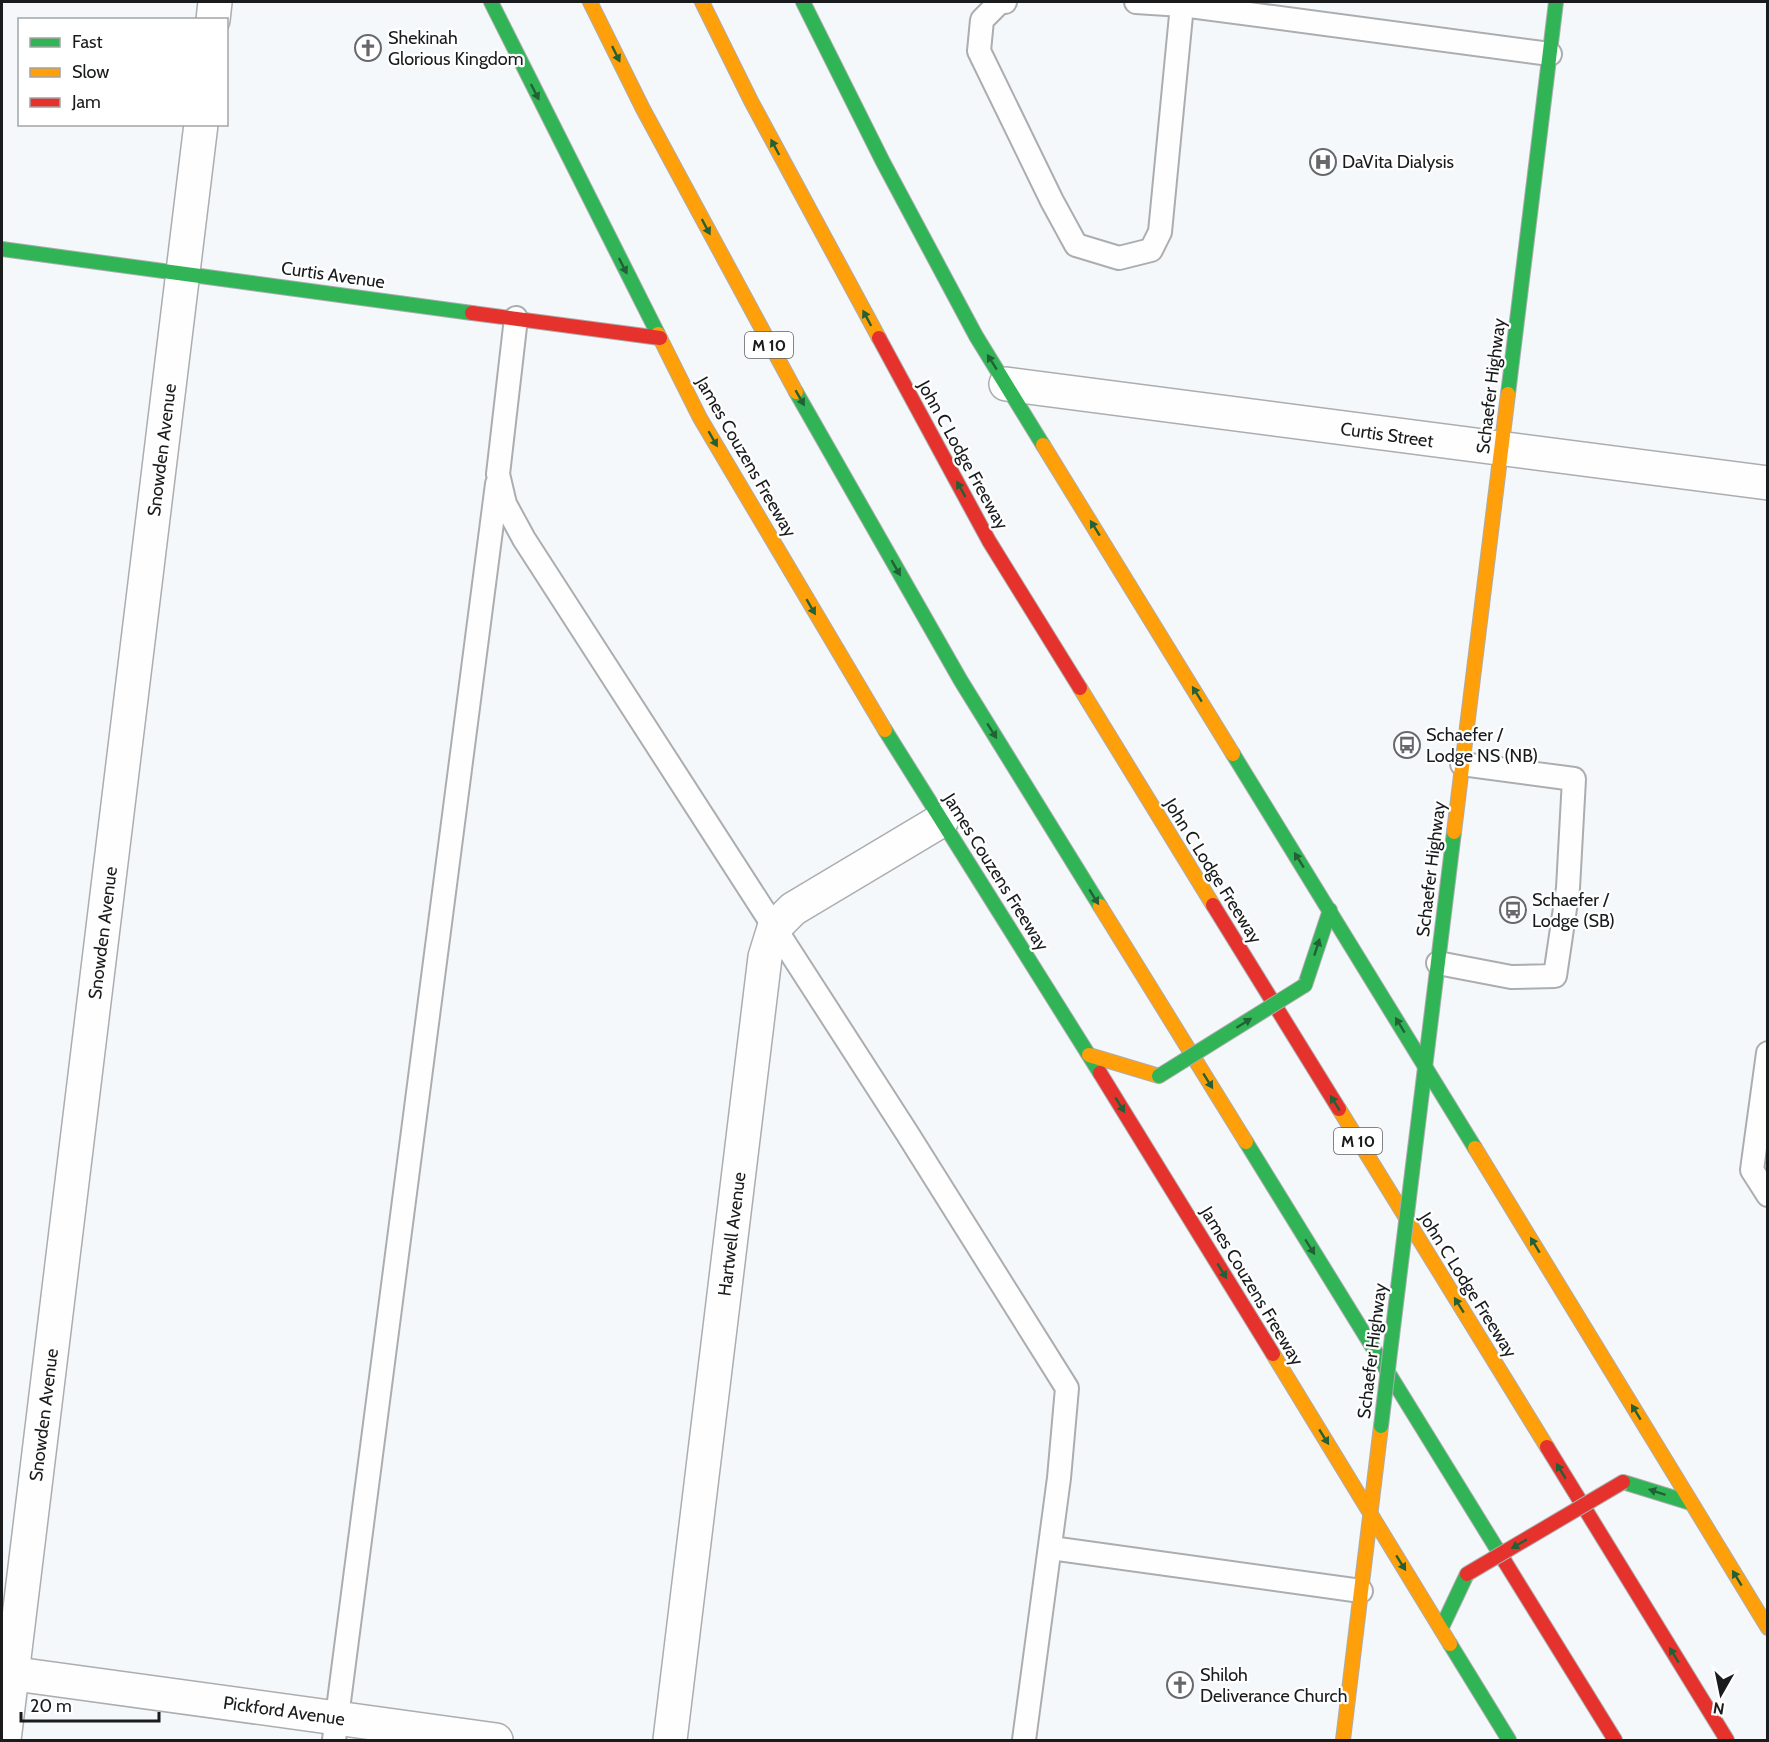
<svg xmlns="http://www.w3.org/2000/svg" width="1769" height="1742" font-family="Cabin,sans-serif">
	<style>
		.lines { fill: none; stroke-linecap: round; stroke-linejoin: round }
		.lane-casing { stroke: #abadaf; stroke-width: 26 }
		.street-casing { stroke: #abadaf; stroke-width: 36 }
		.fast-casing { stroke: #abadaf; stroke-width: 16 }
		.slow-casing { stroke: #abadaf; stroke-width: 16 }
		.jam-casing { stroke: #abadaf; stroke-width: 16 }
		.lane { stroke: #fefefe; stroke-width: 22 }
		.street { stroke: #fefefe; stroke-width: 33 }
		.fast { stroke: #30b455; stroke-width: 14 }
		.slow { stroke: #ff9f0a; stroke-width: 14 }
		.jam { stroke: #e5322d; stroke-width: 14 }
		.fast-bridge-casing { stroke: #abadaf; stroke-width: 16; stroke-linecap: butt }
		.jam-bridge-casing { stroke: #abadaf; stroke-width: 16; stroke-linecap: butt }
		.fast-bridge { stroke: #30b455; stroke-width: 14 }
		.jam-bridge { stroke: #e5322d; stroke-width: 14 }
		.oneway { fill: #236036 }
		.labels { text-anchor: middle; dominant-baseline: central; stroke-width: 4.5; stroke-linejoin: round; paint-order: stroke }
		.shield { fill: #fff; stroke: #5e5f61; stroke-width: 1.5 }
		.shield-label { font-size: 16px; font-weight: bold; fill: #191b1d }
		.poi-label { font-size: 18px; fill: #191b1d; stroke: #fff; text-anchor: start }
		.street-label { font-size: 18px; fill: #191b1d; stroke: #fff }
	</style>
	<rect width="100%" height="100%" fill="#f5f8fb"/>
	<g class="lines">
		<defs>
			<g id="lane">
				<path d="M1005,2L999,3L982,20L979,51L1052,201L1076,245L1119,258L1151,250L1160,232L1182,5"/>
				<path d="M1136,2L1182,5L1550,54"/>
				<path d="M516,318L498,474L505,504L524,539L907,1133L1067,1388L1059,1478L1024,1740"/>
				<path d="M1438,963L1511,977L1555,976L1568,888L1574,779L1462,764"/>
				<path d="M1768,1053L1752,1170L1768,1195"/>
				<path d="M1051,1548L1361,1591"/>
				<path d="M334,1740L497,484"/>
			</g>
			<g id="street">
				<path d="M213,20L215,2"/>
				<path d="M1006,384L1768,483"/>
				<path d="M2,1672L496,1740"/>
				<path d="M4,1740L201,124"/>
				<path d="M670,1740L765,957L774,928L793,909L942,820"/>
			</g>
			<g id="fast">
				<path d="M491,2L658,334"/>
				<path d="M803,2L883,162L976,336L1043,445"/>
				<path d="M2,249L472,313"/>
				<path d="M796,392L961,681L1100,906"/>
				<path d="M1508,394L1556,2"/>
				<path d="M885,730L1100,1073"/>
				<path d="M1233,754L1475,1148"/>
				<path d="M1305,985L1330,910"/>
				<path d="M1246,1142L1505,1562"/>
				<path d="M1414,1157L1454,832"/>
				<path d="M1623,1482L1691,1503"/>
				<path d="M1441,1629L1467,1574"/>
				<path d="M1450,1644L1509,1740"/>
			</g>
			<g id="slow">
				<path d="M590,2L643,109L796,392"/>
				<path d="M702,2L751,101L879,338"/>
				<path d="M658,334L700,418L885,730"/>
				<path d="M1043,445L1233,754"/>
				<path d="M1080,688L1213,905"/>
				<path d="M1454,832L1508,394"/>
				<path d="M1100,906L1246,1142"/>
				<path d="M1089,1055L1159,1076"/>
				<path d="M1339,1109L1547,1447"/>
				<path d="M1475,1148L1768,1628"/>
				<path d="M1273,1354L1450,1644"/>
				<path d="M1343,1740L1381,1426"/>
			</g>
			<g id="jam">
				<path d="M472,313L660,338"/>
				<path d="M879,338L989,541L1080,688"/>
				<path d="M1213,905L1339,1109"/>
				<path d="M1100,1073L1273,1354"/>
				<path d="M1547,1447L1727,1740"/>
				<path d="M1505,1562L1615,1740"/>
			</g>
		</defs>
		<use href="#lane" class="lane-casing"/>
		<use href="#street" class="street-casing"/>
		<use href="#fast" class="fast-casing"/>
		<use href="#slow" class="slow-casing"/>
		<use href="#jam" class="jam-casing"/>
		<use href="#lane" class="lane"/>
		<use href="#street" class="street"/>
		<use href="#fast" class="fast"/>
		<use href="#slow" class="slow"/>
		<use href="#jam" class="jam"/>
		<defs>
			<g id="fast-bridge">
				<path d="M1159,1076L1305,985"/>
				<path d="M1381,1426L1414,1157"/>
			</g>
			<path id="jam-bridge" d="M1467,1574L1623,1482"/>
		</defs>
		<use href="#fast-bridge" class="fast-bridge-casing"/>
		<use href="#jam-bridge" class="jam-bridge-casing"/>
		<use href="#fast-bridge" class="fast-bridge"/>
		<use href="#jam-bridge" class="jam-bridge"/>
	</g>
	<defs><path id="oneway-solid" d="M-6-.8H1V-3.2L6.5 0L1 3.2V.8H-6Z" transform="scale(1.5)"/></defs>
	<g class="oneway">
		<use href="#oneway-solid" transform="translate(616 54) rotate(64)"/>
		<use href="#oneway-solid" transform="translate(535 92) rotate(63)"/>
		<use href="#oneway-solid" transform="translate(775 147) rotate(-118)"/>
		<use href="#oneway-solid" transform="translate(706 227) rotate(62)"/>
		<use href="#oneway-solid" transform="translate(623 266) rotate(63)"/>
		<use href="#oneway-solid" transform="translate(867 318) rotate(-118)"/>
		<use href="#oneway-solid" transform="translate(992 362) rotate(-122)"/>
		<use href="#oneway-solid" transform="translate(800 398) rotate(60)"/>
		<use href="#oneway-solid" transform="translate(713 439) rotate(60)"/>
		<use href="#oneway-solid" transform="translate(961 489) rotate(-119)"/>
		<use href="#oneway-solid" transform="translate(1095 528) rotate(-122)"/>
		<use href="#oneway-solid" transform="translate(896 568) rotate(60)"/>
		<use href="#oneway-solid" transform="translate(811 607) rotate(60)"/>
		<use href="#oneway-solid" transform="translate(1197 694) rotate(-122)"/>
		<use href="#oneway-solid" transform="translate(992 731) rotate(58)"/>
		<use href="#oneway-solid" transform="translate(1299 860) rotate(-122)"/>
		<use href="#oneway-solid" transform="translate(1094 897) rotate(58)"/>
		<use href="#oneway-solid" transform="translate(1317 947) rotate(-72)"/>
		<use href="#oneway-solid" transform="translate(1244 1023) rotate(-32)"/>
		<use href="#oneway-solid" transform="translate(1400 1025) rotate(-121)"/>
		<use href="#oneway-solid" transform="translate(1208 1081) rotate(58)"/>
		<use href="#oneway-solid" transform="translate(1335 1103) rotate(-122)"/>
		<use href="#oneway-solid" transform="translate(1120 1105) rotate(59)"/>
		<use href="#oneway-solid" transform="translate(1535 1245) rotate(-121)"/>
		<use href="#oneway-solid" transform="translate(1310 1247) rotate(58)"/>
		<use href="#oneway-solid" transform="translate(1222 1271) rotate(59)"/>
		<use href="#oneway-solid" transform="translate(1459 1305) rotate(-122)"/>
		<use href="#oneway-solid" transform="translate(1636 1412) rotate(-121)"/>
		<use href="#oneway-solid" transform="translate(1324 1437) rotate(58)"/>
		<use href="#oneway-solid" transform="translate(1561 1471) rotate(-122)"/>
		<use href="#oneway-solid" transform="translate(1657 1492) rotate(-162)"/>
		<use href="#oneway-solid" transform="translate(1519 1544) rotate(149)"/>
		<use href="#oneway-solid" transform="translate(1401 1563) rotate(58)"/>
		<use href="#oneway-solid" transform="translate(1737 1578) rotate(-121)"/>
		<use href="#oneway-solid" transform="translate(1674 1655) rotate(-122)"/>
	</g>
	<defs>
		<symbol id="church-ring" viewBox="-11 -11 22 22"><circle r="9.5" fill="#fff" stroke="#66686b" stroke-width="1.5"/><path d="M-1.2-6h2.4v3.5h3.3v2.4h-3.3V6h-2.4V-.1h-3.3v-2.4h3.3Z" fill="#66686b"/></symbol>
		<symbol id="hospital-ring" viewBox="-11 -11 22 22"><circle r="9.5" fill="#fff" stroke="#66686b" stroke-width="1.5"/><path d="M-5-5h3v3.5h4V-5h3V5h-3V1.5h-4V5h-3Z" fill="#66686b"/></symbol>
		<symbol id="bus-ring" viewBox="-11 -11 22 22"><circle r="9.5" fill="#fff" stroke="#66686b" stroke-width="1.5"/><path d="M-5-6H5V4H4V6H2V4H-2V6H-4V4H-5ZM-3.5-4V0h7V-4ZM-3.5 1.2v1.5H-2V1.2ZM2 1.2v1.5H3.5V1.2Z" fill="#66686b"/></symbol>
	</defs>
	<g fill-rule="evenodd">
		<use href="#church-ring" x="353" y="33" width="30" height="30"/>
		<use href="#hospital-ring" x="1308" y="147" width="30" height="30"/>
		<use href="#bus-ring" x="1392" y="730" width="30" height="30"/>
		<use href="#bus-ring" x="1498" y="895" width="30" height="30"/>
		<use href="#church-ring" x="1165" y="1670" width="30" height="30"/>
	</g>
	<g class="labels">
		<g class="shield">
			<rect x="745" y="332" width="48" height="26" rx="4.5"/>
			<rect x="1334" y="1128" width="48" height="26" rx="4.5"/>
		</g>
		<g class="shield-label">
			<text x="769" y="345">M 10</text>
			<text x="1358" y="1141">M 10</text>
		</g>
		<g class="poi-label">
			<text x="388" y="38">Shekinah<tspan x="388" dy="21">Glorious Kingdom</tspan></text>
			<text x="1342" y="162">DaVita Dialysis</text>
			<text x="1426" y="735">Schaefer /<tspan x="1426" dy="21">Lodge NS (NB)</tspan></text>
			<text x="1532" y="900">Schaefer /<tspan x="1532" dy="21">Lodge (SB)</tspan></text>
			<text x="1200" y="1675">Shiloh<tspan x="1200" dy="21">Deliverance Church</tspan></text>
		</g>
		<g class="street-label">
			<text transform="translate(333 275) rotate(8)">Curtis Avenue</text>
			<text transform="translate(1491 386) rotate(-83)">Schaefer Highway</text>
			<text transform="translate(1387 435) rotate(8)">Curtis Street</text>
			<text transform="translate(162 450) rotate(-83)">Snowden Avenue</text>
			<text transform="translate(963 455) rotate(61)">John C Lodge Freeway</text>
			<text transform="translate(746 457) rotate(60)">James Couzens Freeway</text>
			<text transform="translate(1431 869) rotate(-83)">Schaefer Highway</text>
			<text transform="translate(1213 871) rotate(58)">John C Lodge Freeway</text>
			<text transform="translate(996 872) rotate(58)">James Couzens Freeway</text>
			<text transform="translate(103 933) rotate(-83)">Snowden Avenue</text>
			<text transform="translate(732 1234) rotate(-83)">Hartwell Avenue</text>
			<text transform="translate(1468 1285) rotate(58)">John C Lodge Freeway</text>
			<text transform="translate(1252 1286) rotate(59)">James Couzens Freeway</text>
			<text transform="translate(1372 1351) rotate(-83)">Schaefer Highway</text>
			<text transform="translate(44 1415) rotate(-83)">Snowden Avenue</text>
			<text transform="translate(284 1711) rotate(8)">Pickford Avenue</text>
		</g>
	</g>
	<rect width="1769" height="1742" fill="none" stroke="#191b1d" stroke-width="6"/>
	<rect x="18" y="18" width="210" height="108" fill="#ffffff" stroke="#a3a4a5" stroke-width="1.5"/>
	<rect x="30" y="38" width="30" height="9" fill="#30b455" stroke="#a3a4a5" stroke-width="1.5"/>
	<text x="72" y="48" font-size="18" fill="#191b1d">Fast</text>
	<rect x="30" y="68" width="30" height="9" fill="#ff9f0a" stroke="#a3a4a5" stroke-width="1.5"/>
	<text x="72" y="78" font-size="18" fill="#191b1d">Slow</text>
	<rect x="30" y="98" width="30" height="9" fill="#e5322d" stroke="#a3a4a5" stroke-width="1.5"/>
	<text x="72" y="108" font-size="18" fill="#191b1d">Jam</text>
	<g transform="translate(1721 1694) rotate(189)" stroke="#ffffff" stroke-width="4.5" paint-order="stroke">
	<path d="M0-4.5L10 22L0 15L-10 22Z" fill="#191b1d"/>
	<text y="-9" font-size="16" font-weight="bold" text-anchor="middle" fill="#191b1d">N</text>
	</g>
	<path d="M21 1712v9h138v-9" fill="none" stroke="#191b1d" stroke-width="3"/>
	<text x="30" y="1712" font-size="18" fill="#191b1d" stroke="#ffffff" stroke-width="4.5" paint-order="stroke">20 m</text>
</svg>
